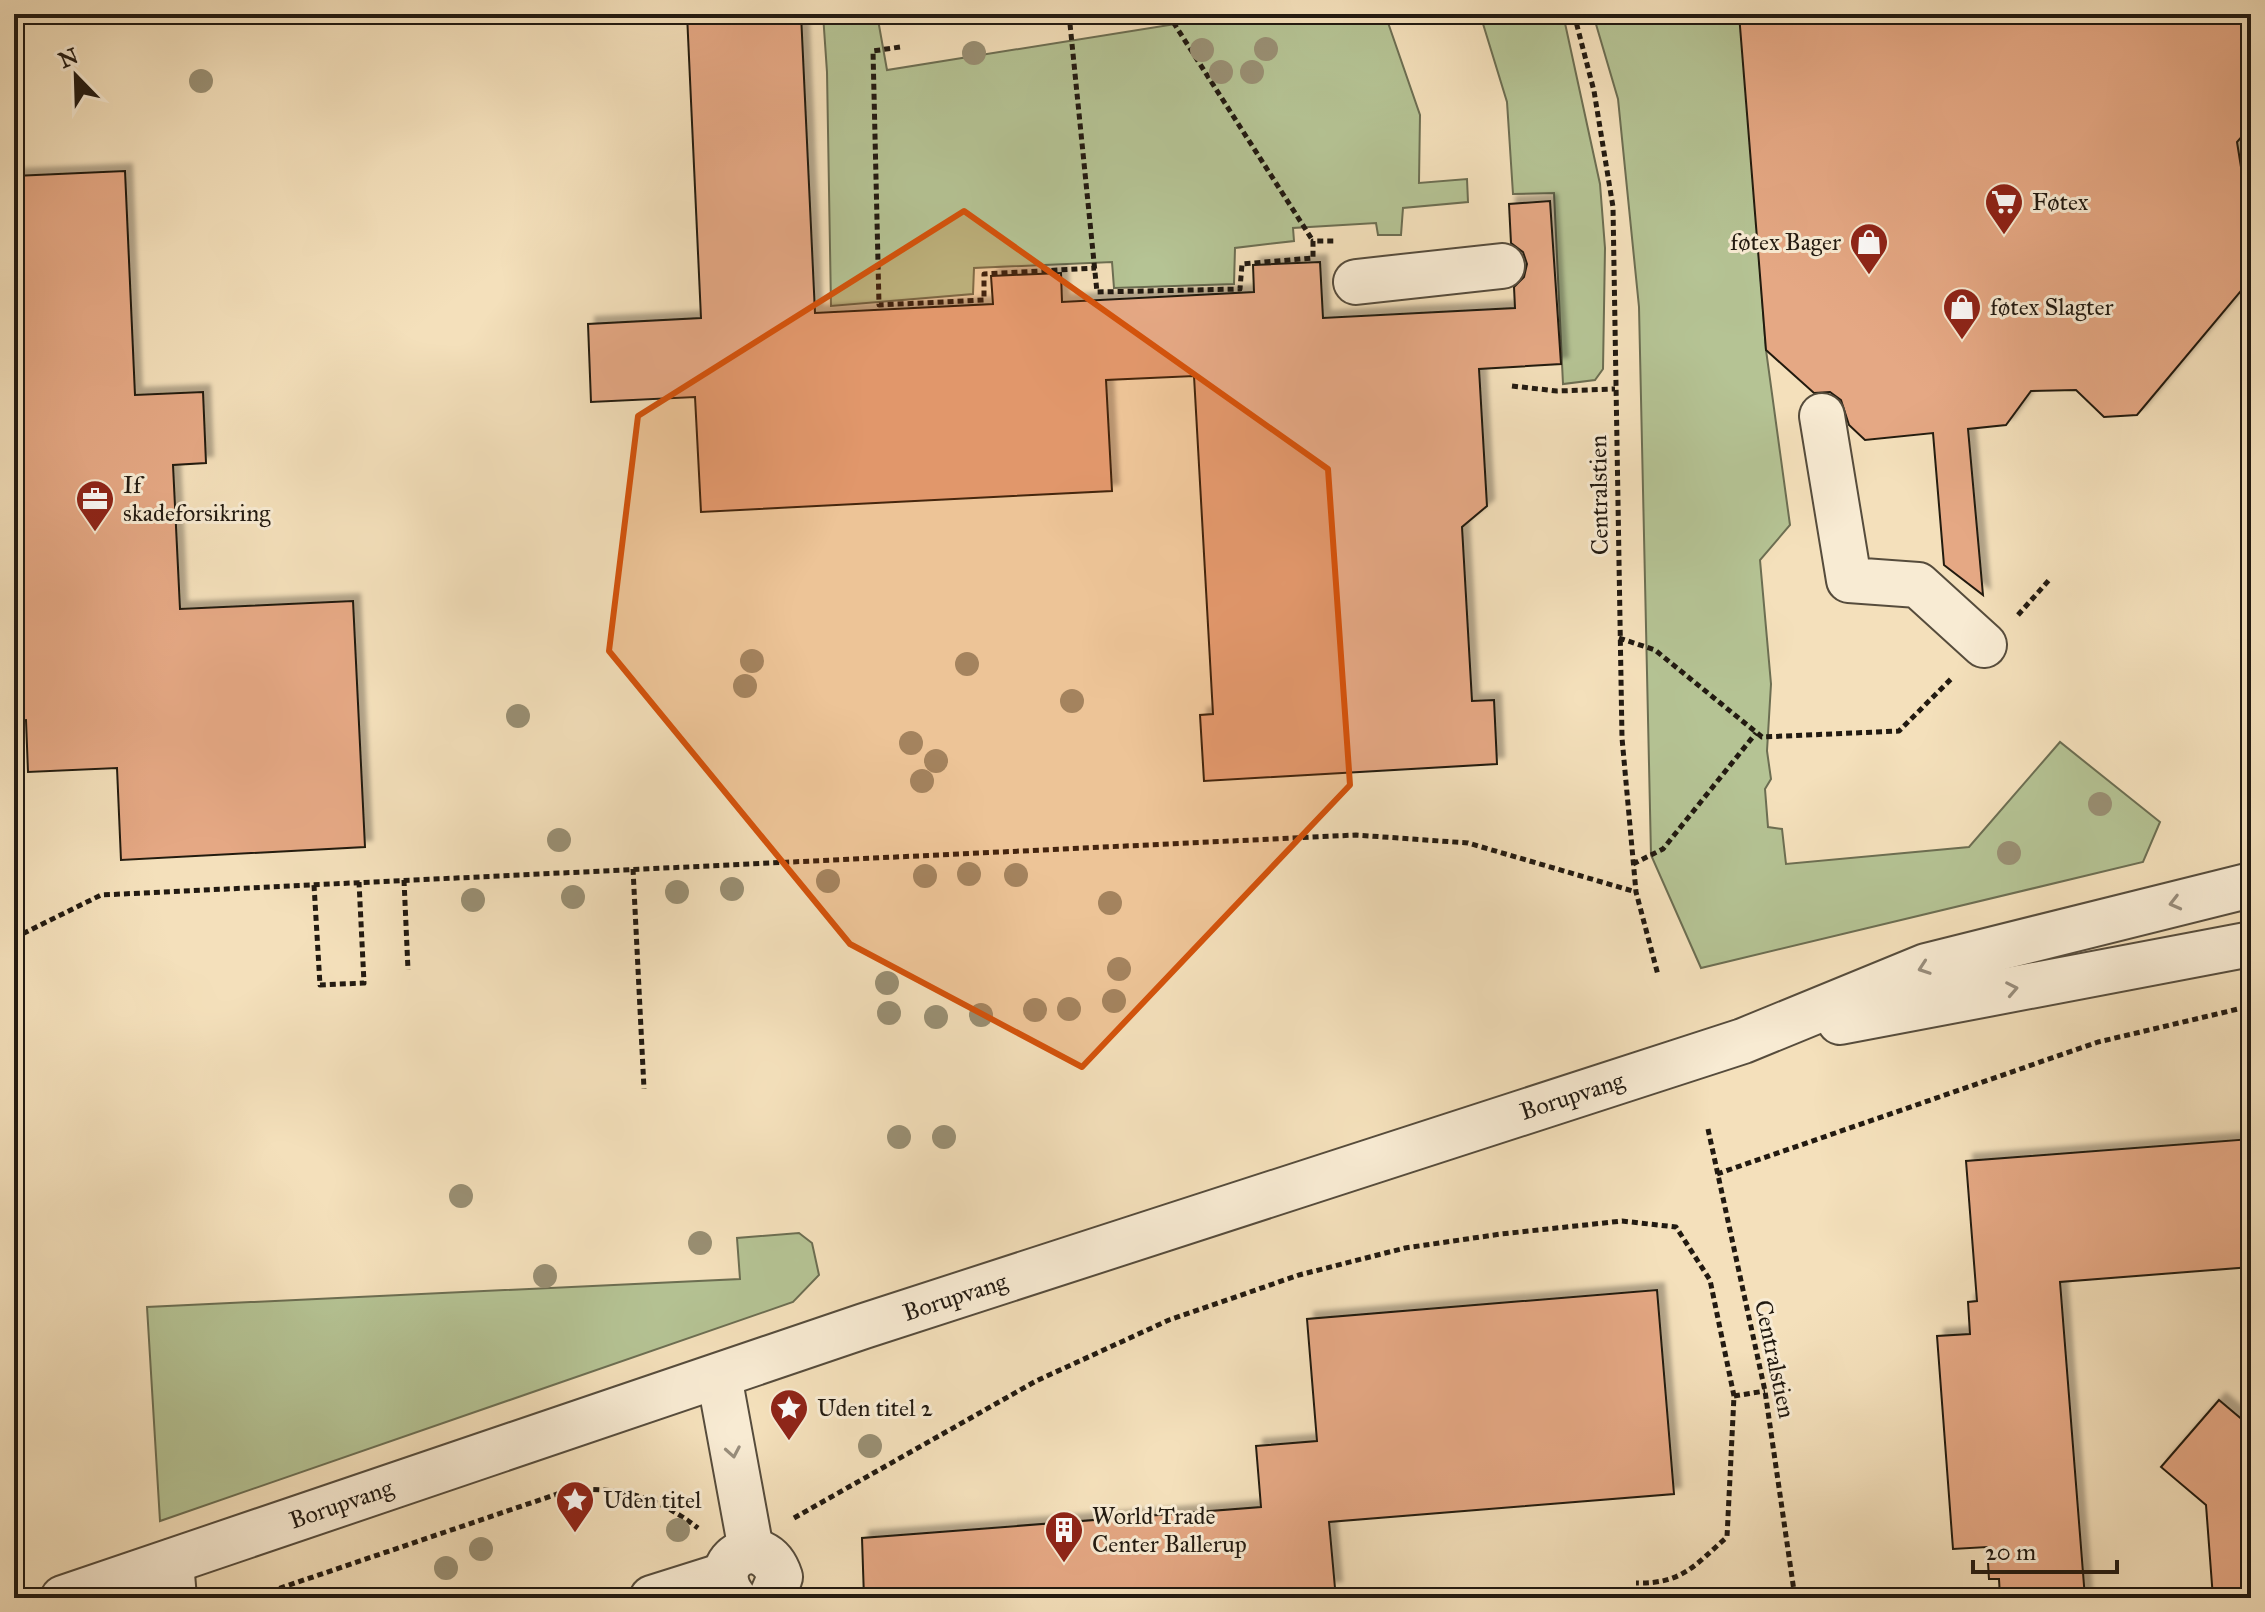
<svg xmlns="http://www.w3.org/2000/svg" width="2265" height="1612" font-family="'IM FELL Great Primer',serif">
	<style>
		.green { fill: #b5c394; stroke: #6c6e52; stroke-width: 2 }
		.building { fill: #e5a884; stroke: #221a11; stroke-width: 2; filter: url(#shadow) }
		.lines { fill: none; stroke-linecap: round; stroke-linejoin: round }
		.minor-casing { stroke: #564c3c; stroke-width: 48 }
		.path { stroke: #221a11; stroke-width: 5; stroke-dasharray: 6 4; stroke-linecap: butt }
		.minor { stroke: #f8ebd3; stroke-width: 44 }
		.tree { fill: #998f73 }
		.oneway { stroke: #988d7c }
		.marked { fill: #d4530c; fill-opacity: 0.2; stroke: #d4530c; stroke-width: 6; stroke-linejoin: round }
		.labels { text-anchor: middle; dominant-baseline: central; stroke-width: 6; stroke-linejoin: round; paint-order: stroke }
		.poi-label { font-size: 24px; fill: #221a11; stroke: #f8ebd3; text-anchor: start }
		.street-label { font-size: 24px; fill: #221a11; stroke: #f8ebd3 }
	</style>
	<defs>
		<filter id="shadow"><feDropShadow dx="7" dy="-7" stdDeviation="2" flood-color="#0004"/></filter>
	</defs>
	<rect width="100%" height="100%" fill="#f4e0bb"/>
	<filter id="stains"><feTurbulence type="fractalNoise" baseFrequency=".0025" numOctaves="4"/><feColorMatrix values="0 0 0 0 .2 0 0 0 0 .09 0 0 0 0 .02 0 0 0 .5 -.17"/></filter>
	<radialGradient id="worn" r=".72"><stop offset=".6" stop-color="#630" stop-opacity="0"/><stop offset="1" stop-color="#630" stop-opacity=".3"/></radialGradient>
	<g class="green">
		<path d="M823,14H877L887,70L1238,14H1385L1420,115L1419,183L1467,179L1468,202L1403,208L1401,235H1378L1376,223L1293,228L1294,241L1235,248L1234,284L1114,288L1112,262L974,268L973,294L831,306L827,72Z"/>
		<path d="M1480,14H1563L1600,184L1605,248L1603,369L1595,380L1563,384L1554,193L1513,194L1507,102Z"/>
		<path d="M1593,14H1741L1766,350L1790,525L1760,560L1771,684L1767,751L1771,779L1765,789L1768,827L1782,829L1786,864L1969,847L2060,742L2160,822L2143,862L1701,968L1651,855L1639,307L1618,99Z"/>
		<path d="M799,1233L812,1243L819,1275L793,1302L160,1521L147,1307L740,1279L737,1238Z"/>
	</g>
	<g class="building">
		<path d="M687,14H801L815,313L993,304L991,276L1061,273L1062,302L1254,292L1253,265L1320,262L1323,318L1515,308L1514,287L1524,277L1527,264L1523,252L1511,243L1509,204L1550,201L1561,364L1479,369L1487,506L1462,527L1472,701L1494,700L1497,764L1204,781L1200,715L1213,714L1194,376L1106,380L1112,491L701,512L695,397L591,402L588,324L701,318Z"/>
		<path d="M1739,14H2251V126L2237,142L2244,186L2251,192V279L2137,415L2104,417L2076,390L2031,391L2006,425L1968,429L1983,595L1944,565L1933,433L1865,440L1849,425L1841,400L1830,392L1814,393L1766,350Z"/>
		<path d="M125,171L135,395L203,392L206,463L173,465L180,609L353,601L365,847L121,860L117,768L28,772L26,720L14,721V176Z"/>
		<path d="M2251,1139V1267L2060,1282L2085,1598H2000L1999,1579H1989L1987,1547L1953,1549L1937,1336L1970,1334L1968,1302L1977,1301L1966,1161Z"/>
		<path d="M1657,1290L1674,1494L1329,1522L1335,1588L1280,1593L1281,1598H864L862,1538L1261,1507L1256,1446L1317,1441L1307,1319Z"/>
		<path d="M2219,1400L2251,1427V1598H2213L2206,1505L2161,1467Z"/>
	</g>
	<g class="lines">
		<defs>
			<g id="minor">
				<path d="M1356,282L1502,266"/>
				<path d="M1822,416L1849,580L1918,585L1984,645"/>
				<path d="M1840,1022L2251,944"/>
				<path d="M719,1376L751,1550"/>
				<path d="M171,1562L174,1598"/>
				<path d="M63,1598L864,1326L1743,1041L1926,966L2251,885"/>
				<path d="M652,1598L725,1575"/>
				<path d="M734,1598C704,1559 764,1527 780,1577L771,1598"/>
			</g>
		</defs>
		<use href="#minor" class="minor-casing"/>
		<g class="path">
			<path d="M1168,14L1313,241"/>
			<path d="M1574,14L1594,91L1613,207L1622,738L1636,892L1658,975"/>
			<path d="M1070,24L1097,292L1240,289L1242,264L1313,258V241H1334"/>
			<path d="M900,47L873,51L879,305L984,300V274L1096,268"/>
			<path d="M1512,386L1557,391L1615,389"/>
			<path d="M2018,615L2049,580"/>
			<path d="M1619,638L1655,650L1762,737L1899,731L1953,677"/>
			<path d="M1633,864L1663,849L1756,733"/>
			<path d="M633,869L644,1089"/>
			<path d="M404,880L408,970"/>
			<path d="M314,885L320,985L364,983L359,882"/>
			<path d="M14,938L101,895L1356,835L1468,843L1636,892"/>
			<path d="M1708,1129L1765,1391L1795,1598"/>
			<path d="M1717,1174L2098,1042L2251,1006"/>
			<path d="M1734,1396L1765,1391"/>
			<path d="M794,1518L1036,1381L1169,1320L1299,1275L1405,1248L1501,1234L1622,1221L1676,1227L1710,1280L1734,1396L1727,1537C1694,1566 1682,1584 1636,1583"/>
			<path d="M251,1598L569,1490C621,1487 656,1496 698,1528"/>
		</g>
		<use href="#minor" class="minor"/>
	</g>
	<g class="tree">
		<circle cx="1266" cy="49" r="12"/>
		<circle cx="1202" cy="50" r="12"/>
		<circle cx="974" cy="53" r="12"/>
		<circle cx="1221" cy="72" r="12"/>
		<circle cx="1252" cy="72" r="12"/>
		<circle cx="201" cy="81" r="12"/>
		<circle cx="752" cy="661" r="12"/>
		<circle cx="967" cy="664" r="12"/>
		<circle cx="745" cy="686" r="12"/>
		<circle cx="1072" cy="701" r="12"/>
		<circle cx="518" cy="716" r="12"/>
		<circle cx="911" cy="743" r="12"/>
		<circle cx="936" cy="761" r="12"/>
		<circle cx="922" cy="781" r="12"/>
		<circle cx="2100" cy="804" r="12"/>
		<circle cx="559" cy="840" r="12"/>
		<circle cx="2009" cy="853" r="12"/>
		<circle cx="969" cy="874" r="12"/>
		<circle cx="1016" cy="875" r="12"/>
		<circle cx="925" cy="876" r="12"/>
		<circle cx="828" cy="881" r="12"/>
		<circle cx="732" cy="889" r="12"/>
		<circle cx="677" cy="892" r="12"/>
		<circle cx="573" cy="897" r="12"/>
		<circle cx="473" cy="900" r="12"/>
		<circle cx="1110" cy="903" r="12"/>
		<circle cx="1119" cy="969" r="12"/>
		<circle cx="887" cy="983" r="12"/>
		<circle cx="1114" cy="1001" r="12"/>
		<circle cx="1069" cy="1009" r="12"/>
		<circle cx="1035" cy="1010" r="12"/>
		<circle cx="889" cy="1013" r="12"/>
		<circle cx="981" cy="1015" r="12"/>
		<circle cx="936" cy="1017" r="12"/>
		<circle cx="899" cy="1137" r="12"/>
		<circle cx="944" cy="1137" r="12"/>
		<circle cx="461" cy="1196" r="12"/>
		<circle cx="700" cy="1243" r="12"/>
		<circle cx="545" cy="1276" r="12"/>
		<circle cx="870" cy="1446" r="12"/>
		<circle cx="678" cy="1530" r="12"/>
		<circle cx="481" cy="1549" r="12"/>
		<circle cx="446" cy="1568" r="12"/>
	</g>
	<defs><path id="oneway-chevron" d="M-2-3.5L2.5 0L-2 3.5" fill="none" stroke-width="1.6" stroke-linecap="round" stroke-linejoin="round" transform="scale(2)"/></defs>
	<g class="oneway">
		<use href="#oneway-chevron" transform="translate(2175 903) rotate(166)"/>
		<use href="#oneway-chevron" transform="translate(1924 968) rotate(161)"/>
		<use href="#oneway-chevron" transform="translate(2012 989) rotate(-11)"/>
		<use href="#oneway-chevron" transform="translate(733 1452) rotate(80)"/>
	</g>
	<path class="marked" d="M964,211L1328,469L1350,785L1082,1067L850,944L609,651L638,416Z"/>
	<defs>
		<symbol id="supermarket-pin" viewBox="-11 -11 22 30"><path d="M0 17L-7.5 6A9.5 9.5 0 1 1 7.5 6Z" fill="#8f2418" stroke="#f8ebd3"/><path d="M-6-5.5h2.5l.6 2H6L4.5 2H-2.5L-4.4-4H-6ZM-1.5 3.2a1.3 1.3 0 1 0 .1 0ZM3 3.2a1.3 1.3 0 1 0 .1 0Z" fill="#fff"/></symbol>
		<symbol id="shop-pin" viewBox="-11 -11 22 30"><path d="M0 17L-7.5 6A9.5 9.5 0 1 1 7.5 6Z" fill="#8f2418" stroke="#f8ebd3"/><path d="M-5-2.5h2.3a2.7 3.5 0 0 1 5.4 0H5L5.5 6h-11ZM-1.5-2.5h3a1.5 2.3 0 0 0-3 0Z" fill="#fff"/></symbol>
		<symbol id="office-pin" viewBox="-11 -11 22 30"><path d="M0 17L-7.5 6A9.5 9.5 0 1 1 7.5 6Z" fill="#8f2418" stroke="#f8ebd3"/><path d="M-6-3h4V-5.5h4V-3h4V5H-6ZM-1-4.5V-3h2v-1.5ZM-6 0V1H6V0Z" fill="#fff"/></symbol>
		<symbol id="sight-pin" viewBox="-11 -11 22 30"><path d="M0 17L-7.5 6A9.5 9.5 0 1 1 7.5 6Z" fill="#8f2418" stroke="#f8ebd3"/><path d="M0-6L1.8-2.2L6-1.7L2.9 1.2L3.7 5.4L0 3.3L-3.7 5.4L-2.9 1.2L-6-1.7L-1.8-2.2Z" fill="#fff"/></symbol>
		<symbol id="building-pin" viewBox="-11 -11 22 30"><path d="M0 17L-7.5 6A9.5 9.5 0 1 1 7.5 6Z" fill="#8f2418" stroke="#f8ebd3"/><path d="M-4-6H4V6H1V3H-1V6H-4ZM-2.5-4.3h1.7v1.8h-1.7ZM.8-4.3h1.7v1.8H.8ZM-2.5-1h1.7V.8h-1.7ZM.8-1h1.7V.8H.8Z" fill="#fff"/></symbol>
	</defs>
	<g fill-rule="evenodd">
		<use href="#supermarket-pin" x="1982" y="180" width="44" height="60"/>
		<use href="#shop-pin" x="1847" y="220" width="44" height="60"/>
		<use href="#shop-pin" x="1940" y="285" width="44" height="60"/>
		<use href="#office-pin" x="73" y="477" width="44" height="60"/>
		<use href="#sight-pin" x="767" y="1386" width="44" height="60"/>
		<use href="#sight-pin" x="553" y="1478" width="44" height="60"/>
		<use href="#building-pin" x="1042" y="1508" width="44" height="60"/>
	</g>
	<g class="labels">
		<g class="poi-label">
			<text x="2032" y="202">Føtex</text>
			<text x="1841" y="242" text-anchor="end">føtex Bager</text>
			<text x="1990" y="307">føtex Slagter</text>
			<text x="123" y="485">If<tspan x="123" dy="28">skadeforsikring</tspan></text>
			<text x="817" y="1408">Uden titel 2</text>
			<text x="603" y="1500">Uden titel</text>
			<text x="1092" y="1516">World Trade<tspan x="1092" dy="28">Center Ballerup</tspan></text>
		</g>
		<g class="street-label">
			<text transform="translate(1599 495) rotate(-91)">Centralstien</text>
			<text transform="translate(1572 1096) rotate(-18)">Borupvang</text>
			<text transform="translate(955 1297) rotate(-18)">Borupvang</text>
			<text transform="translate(1775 1359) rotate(78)">Centralstien</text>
			<text transform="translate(341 1504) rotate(-19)">Borupvang</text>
		</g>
	</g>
	<rect width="2265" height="1612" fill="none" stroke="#f4e0bb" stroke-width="48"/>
	<rect x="16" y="16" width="2233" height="1580" fill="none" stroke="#221a11" stroke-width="4"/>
	<rect x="24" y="24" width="2217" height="1564" fill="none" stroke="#221a11" stroke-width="2"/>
	<g transform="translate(76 76) rotate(337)" stroke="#f8ebd3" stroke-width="6" paint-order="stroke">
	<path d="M0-6L14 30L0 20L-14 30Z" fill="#221a11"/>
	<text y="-12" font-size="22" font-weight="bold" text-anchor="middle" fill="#221a11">N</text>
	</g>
	<path d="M1973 1560v12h144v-12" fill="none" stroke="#221a11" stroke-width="4"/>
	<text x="1985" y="1560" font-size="24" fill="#221a11" stroke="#f8ebd3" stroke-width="6" paint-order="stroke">20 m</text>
	<rect width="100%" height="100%" filter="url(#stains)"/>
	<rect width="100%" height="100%" fill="url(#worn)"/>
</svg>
